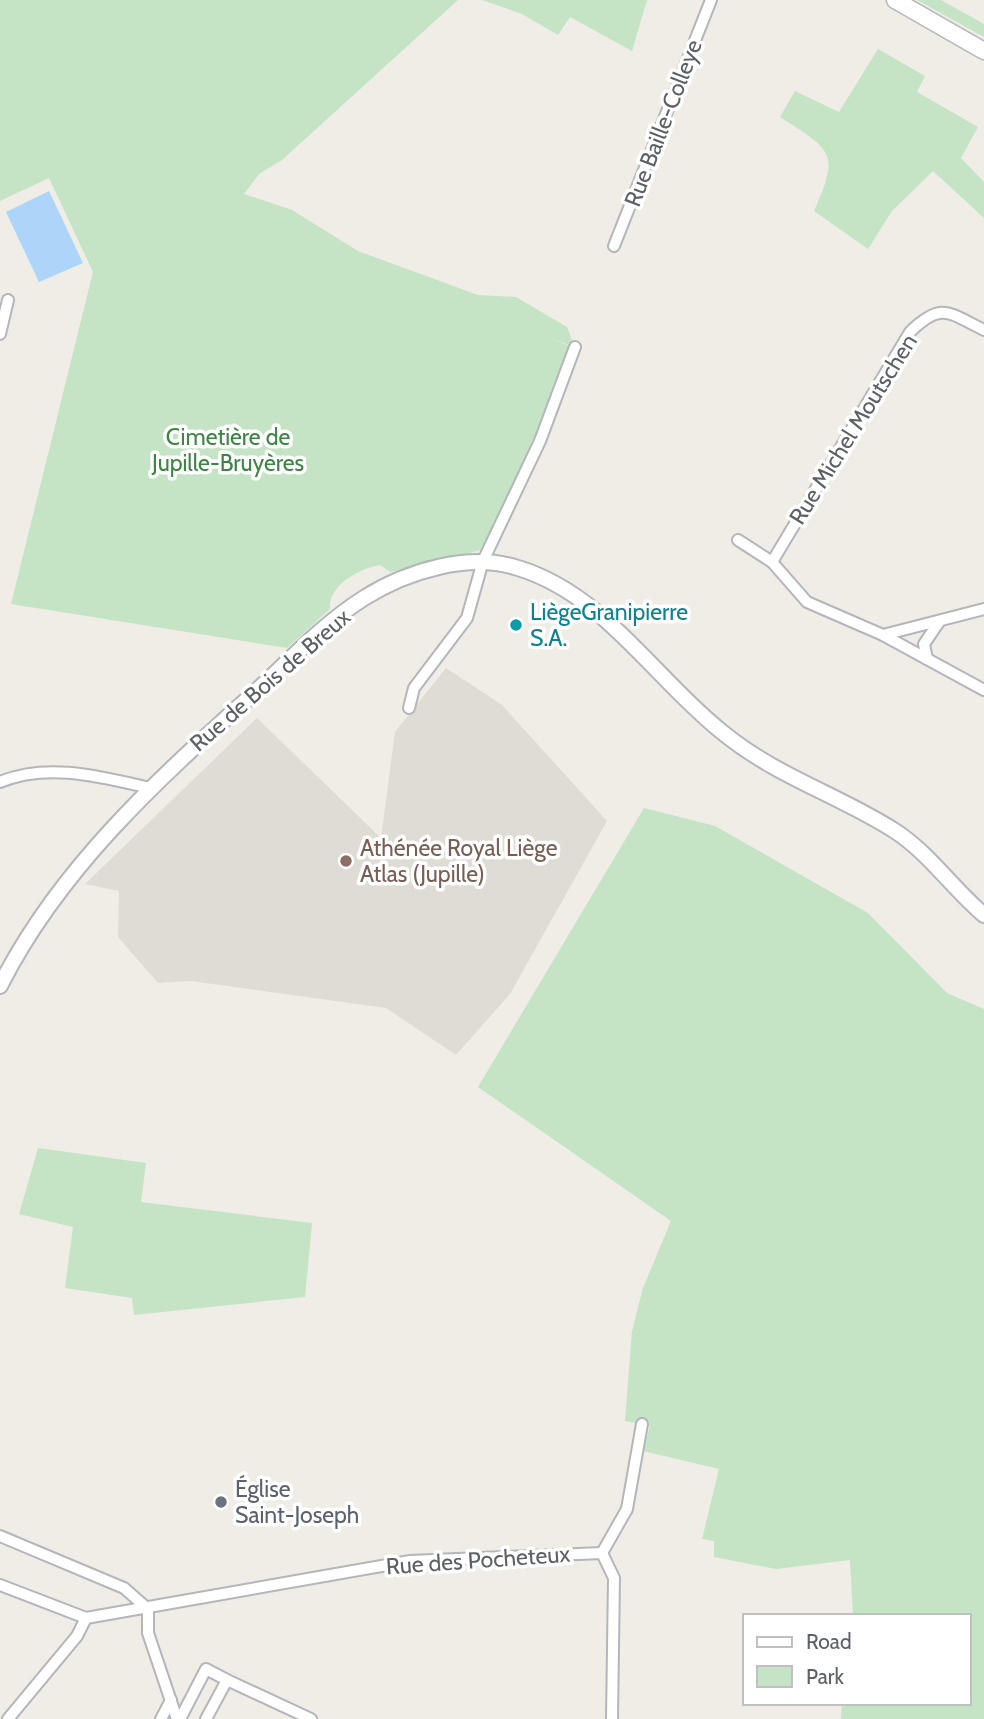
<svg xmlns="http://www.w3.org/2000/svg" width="984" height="1719" font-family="Cabin,sans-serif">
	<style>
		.education { fill: #dedcd4 }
		.green { fill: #c4e4c5 }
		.water { fill: #acd5f9 }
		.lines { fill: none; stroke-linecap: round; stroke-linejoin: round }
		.minor-casing { stroke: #b3b6ba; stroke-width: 14 }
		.tertiary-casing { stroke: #b3b6ba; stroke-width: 18 }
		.secondary-casing { stroke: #b4b8bc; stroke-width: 19 }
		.minor { stroke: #fff; stroke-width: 10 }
		.tertiary { stroke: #fff; stroke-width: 14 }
		.secondary { stroke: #fff; stroke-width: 16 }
		.culture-dot { fill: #0f9aa8; stroke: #fff; stroke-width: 2.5 }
		.education-dot { fill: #8d6e63; stroke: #fff; stroke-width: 2.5 }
		.worship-dot { fill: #6b7280; stroke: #fff; stroke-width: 2.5 }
		.labels { text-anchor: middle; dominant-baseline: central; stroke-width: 7; stroke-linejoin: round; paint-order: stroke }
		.street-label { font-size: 23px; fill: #5d6165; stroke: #fff }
		.park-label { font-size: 23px; fill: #3c8542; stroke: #fff }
		.culture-label { font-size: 23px; fill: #0d838f; stroke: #fff; text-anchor: start }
		.education-label { font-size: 23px; fill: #785e54; stroke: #fff; text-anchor: start }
		.worship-label { font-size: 23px; fill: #5b616d; stroke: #fff; text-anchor: start }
	</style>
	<rect width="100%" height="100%" fill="#efede6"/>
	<path class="education" d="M446,668L502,705L607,821L510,994L456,1055L386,1008L191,981L158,983L118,937L119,891L85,884L257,718L381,838L395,732Z"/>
	<g class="green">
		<path d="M0,0H458L282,160L259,174L244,194L292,210L358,251L478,295L516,297L567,327L575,347L544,336L570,346L519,475L488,545L481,550L390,572L380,565C360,568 327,586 330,609L287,648L11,604L93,272L49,178L0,201Z"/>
		<path d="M482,0H647L632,51L570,17L558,35L522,14Z"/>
		<path d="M917,0H941L984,24V37Z"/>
		<path d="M878,49L925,76L917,92L978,127L961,158L984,182V218L933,171L892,211L868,249L814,211C841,152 831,150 780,117L795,91L839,112Z"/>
		<path d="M644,808L715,826L868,913L947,993L984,1009V1719H841L842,1703H968V1616H853L850,1560L776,1569L714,1557V1541L702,1539L719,1469L643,1451L650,1426L625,1421L632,1331L643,1288L671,1221L478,1087Z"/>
		<path d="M38,1148L146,1163L141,1202L312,1223L305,1297L134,1315L132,1298L65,1288L73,1227L19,1214Z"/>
	</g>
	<path class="water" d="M49,191L83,263L39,282L6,212Z"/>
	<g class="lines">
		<defs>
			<g id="minor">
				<path d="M614,246L711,0"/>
				<path d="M0,334L8,300"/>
				<path d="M738,540L772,562L807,602L883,635L984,690"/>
				<path d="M772,562L910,332C942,301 949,313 984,330"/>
				<path d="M883,635L984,609"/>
				<path d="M927,659L924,644L939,622"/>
				<path d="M409,708L414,688L467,618L483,561L540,441L575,347"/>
				<path d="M0,782C48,762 101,777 150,788"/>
				<path d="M0,1536L124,1588L148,1609"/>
				<path d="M602,1553L627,1509L642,1424"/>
				<path d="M0,1585L86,1618L410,1561L602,1553L614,1578L612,1719"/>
				<path d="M148,1609V1633L177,1719"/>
				<path d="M227,1680L311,1719"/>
				<path d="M8,1719L77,1636L86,1618"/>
				<path d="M161,1719L171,1700"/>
				<path d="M180,1719L206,1669L227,1680L206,1719"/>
			</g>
			<path id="tertiary" d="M0,986C59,869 156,781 252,695C288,662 323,624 364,598C407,571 469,552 518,568C604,594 654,678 722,732C777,777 837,794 895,831C929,853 953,889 984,915"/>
			<path id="secondary" d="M895,0L984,51"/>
		</defs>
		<use href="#minor" class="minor-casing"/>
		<use href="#tertiary" class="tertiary-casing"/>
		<use href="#secondary" class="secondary-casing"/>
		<use href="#minor" class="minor"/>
		<use href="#tertiary" class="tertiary"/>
		<use href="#secondary" class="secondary"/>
	</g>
	<circle class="culture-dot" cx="516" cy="625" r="7"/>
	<circle class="education-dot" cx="346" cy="861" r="7"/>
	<circle class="worship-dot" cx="221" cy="1502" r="7"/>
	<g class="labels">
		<g class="street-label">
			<text transform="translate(663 123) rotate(-69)">Rue Baille-Colleye</text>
			<text transform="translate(853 429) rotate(-58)">Rue Michel Moutschen</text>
			<text transform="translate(270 680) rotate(-41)">Rue de Bois de Breux</text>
			<text transform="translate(478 1560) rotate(-4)">Rue des Pocheteux</text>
		</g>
		<g class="park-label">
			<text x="228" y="437">Cimetière de<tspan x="228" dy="26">Jupille-Bruyères</tspan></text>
		</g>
		<g class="culture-label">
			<text x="530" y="612">LiègeGranipierre<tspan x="530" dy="26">S.A.</tspan></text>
		</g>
		<g class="education-label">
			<text x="360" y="848">Athénée Royal Liège<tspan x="360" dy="26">Atlas (Jupille)</tspan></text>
		</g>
		<g class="worship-label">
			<text x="235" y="1489">Église<tspan x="235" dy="26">Saint-Joseph</tspan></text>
		</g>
	</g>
	<rect x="743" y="1614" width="228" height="91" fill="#ffffff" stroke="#bec0c1" stroke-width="2"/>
	<rect x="757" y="1637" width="35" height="10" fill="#ffffff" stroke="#bec0c1" stroke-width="2"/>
	<text x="806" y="1649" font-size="21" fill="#5d6165">Road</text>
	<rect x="757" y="1666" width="35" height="21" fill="#c4e4c5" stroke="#bec0c1" stroke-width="2"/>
	<text x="806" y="1684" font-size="21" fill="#5d6165">Park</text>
</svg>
